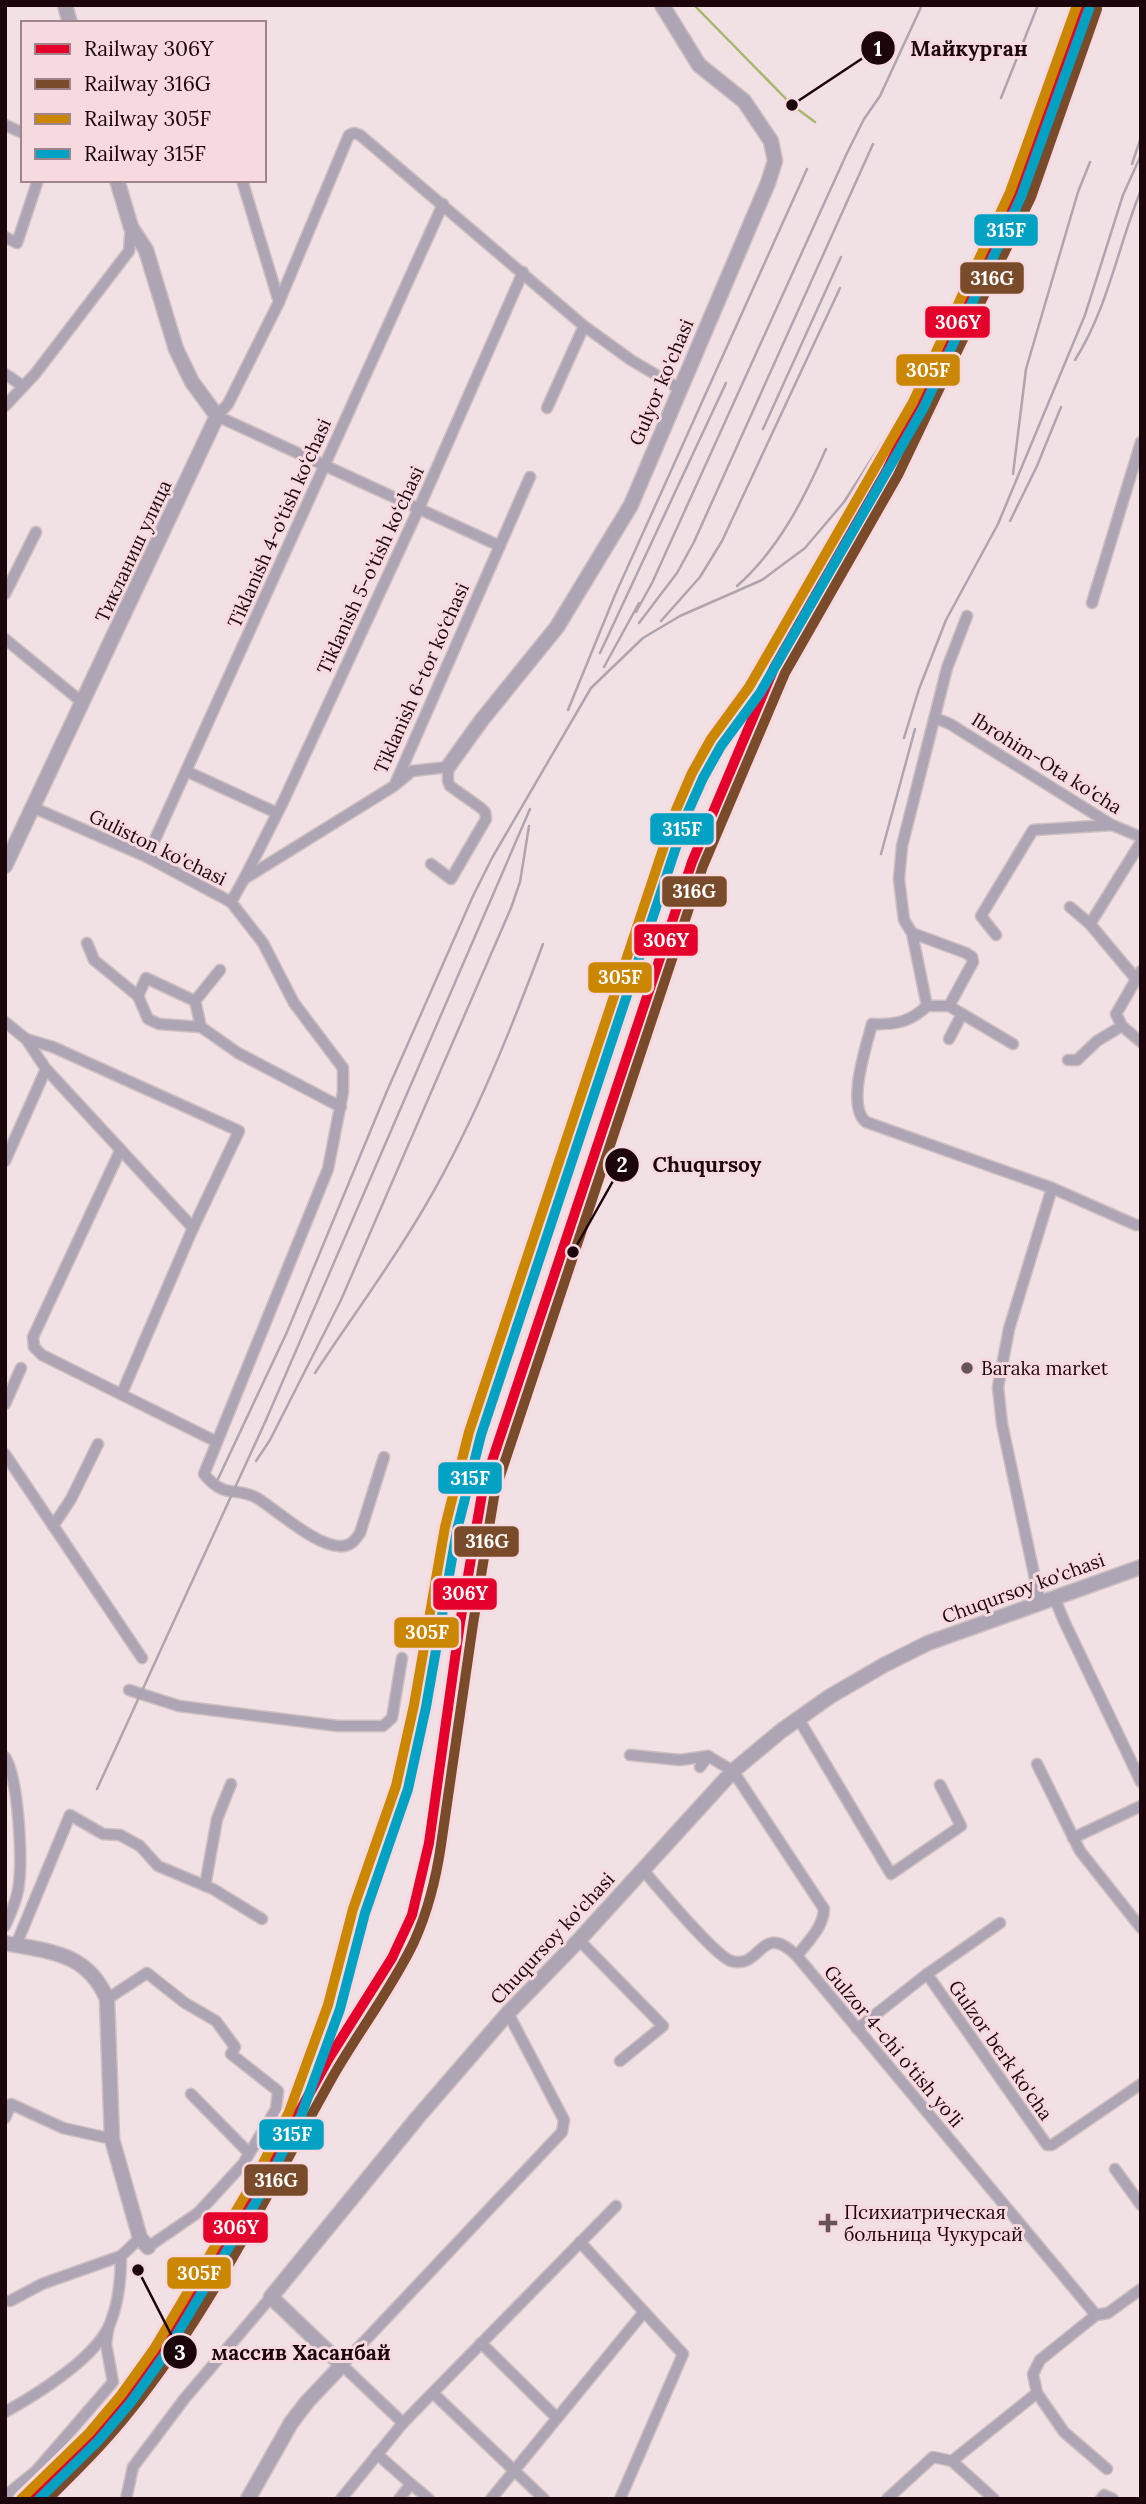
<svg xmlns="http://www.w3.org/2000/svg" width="1146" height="2504" font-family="Lora,serif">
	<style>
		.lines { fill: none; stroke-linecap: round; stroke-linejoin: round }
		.stream { stroke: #a8b76c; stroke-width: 2.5 }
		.minor-casing { stroke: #cdbfc2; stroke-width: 13 }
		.tertiary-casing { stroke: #cdbfc2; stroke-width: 17 }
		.minor { stroke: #ada5b3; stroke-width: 10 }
		.tertiary { stroke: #ada5b3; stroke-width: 14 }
		.rail { stroke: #b0a5ad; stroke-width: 2.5 }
		.rail-1-casing { stroke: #f7dae0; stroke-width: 16 }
		.rail-2-casing { stroke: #f7dae0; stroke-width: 16 }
		.rail-3-casing { stroke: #f7dae0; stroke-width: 16 }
		.rail-4-casing { stroke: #f7dae0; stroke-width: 16 }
		.rail-1 { stroke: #e4002b; stroke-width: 10 }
		.rail-2 { stroke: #7a4b2a; stroke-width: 10 }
		.rail-3 { stroke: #cb8602; stroke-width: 10 }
		.rail-4 { stroke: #01a1c4; stroke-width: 10 }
		.poi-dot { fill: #675258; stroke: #f7dae0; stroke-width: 2.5 }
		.labels { text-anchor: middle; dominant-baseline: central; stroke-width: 6; stroke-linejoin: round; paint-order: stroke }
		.street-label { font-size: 19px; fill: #1c060c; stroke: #f7dae0 }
		.poi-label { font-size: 19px; fill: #1c060c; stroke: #f7dae0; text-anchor: start }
		.leader { fill: none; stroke: #1c060c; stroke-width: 2.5 }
		.callout-dot { fill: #1c060c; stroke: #f7dae0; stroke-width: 2.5 }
		.mark-label { font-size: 21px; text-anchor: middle; font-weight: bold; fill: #fff }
		.callout-label { font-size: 21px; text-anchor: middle; font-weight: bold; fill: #1c060c; stroke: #f7dae0; stroke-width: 6; stroke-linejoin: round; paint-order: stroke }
		.line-badge { stroke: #f7dae0; stroke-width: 2.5 }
		.badge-label { font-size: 19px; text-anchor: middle; font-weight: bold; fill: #fff }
	</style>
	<rect width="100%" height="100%" fill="#f1e0e4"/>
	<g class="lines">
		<path class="stream" d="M694,5L792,105L815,122"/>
		<defs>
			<g id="minor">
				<path d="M5,125L23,133"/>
				<path d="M242,180L279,302"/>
				<path d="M5,237L17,243L38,180"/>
				<path d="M5,374L23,386"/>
				<path d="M5,406L35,374L129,251L131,227"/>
				<path d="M547,408L584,326"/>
				<path d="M500,546L217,416L228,404L279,302L349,135L354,133L360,135L584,326L631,360L680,389"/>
				<path d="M5,594L36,532"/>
				<path d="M1092,603L1141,442"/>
				<path d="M967,616L947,668L902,846L899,879L904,920L912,933L927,1006C910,1022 896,1025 872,1024C866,1047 846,1106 866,1122L1052,1188L1136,1225H1141"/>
				<path d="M5,639L83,703"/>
				<path d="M935,718L950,724L1112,825L1141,837"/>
				<path d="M186,771L277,813"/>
				<path d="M396,782L530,477"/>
				<path d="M32,807L147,857L231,902L263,943L294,1003L343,1068V1092L328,1169L204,1474C225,1500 236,1486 257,1498C278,1511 319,1549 343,1546C352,1545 355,1540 360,1533L384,1457"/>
				<path d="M147,857L443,204"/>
				<path d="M244,879L283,802L419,508L523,272"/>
				<path d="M231,902L244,879L394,786L412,771L448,767V781L450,786L481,808L485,812L486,819L451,879L431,864"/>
				<path d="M1070,907L1090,924L1136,979"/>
				<path d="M1090,924L1141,842"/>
				<path d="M912,933L966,953L972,957L973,962L949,1006"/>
				<path d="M996,935L981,916L1033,830L1112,825"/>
				<path d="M87,943L94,960L138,996L148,1019L159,1024L201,1027L238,1053L341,1107"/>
				<path d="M138,996L146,978L195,1001"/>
				<path d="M927,1006H949L1013,1044"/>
				<path d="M5,1022L26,1039L46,1069L193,1228"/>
				<path d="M1122,1026L1116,1014L1141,971"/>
				<path d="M201,1027L195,1001L220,970"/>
				<path d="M26,1039L53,1047L239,1131L193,1228L122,1393"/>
				<path d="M949,1039L962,1014"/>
				<path d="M1068,1060H1077L1097,1041L1122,1026L1141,1042"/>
				<path d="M120,1151L33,1337L34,1347L42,1355L217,1442"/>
				<path d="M5,1161L46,1069"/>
				<path d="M5,1404L21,1368"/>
				<path d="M5,1454L142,1658"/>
				<path d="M53,1526L71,1499L98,1444"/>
				<path d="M1054,1597L1064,1621L1141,1782"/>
				<path d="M1040,1602L1002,1424L998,1387L1009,1329L1052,1188"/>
				<path d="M129,1690L179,1706L338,1726H383L392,1718L402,1658"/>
				<path d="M798,1718L891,1874L961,1826L940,1785"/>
				<path d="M630,1755L680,1760L708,1756L700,1767"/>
				<path d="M708,1756L733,1771L824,1909C823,1928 808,1941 797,1956"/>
				<path d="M5,1757C19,1779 23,1864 18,1890C16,1902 10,1915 5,1926"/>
				<path d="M1037,1764L1080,1851L1141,1928"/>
				<path d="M1073,1838L1141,1806"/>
				<path d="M643,1870C658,1887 714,1955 731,1961C762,1970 760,1920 797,1956L1096,2315"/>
				<path d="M205,1886L217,1819L231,1784"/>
				<path d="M579,1940L663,2026L620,2061"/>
				<path d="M16,1945L70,1815L103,1834L120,1835L140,1846L158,1866L213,1889L262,1919"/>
				<path d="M927,1974L1047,2145H1052L1141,2084"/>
				<path d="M107,1999L147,1973L185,2003L216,2021L235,2047L231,2054L278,2091L276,2109L243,2164L199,2212L148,2247"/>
				<path d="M857,2029L927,1974L1000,1923"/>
				<path d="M191,2094L249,2153"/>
				<path d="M5,2118L11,2104L63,2128L112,2139"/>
				<path d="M1115,2169L1141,2205"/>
				<path d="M580,2242L683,2354L620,2499"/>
				<path d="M10,2301L42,2284L121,2256"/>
				<path d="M481,2343L557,2418"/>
				<path d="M1037,2393L1064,2432L1107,2469"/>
				<path d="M434,2394L544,2499"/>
				<path d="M5,2412C36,2395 94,2359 109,2326C119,2303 121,2280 121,2256L140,2238"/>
				<path d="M403,2423L342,2365L562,2132L564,2120L508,2013"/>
				<path d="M377,2454L411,2484L399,2499"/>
				<path d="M952,2461L994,2499"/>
				<path d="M411,2484L429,2499"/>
				<path d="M5,2496L36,2471L113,2382L106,2344L108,2330"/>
				<path d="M126,2499L133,2467L185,2398L271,2297"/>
				<path d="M341,2499L403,2423L616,2206"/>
				<path d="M491,2499L644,2312"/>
				<path d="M887,2499L933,2457L952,2461L1037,2393L1033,2374L1040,2360L1096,2315L1108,2313L1141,2289"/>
				<path d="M1101,2499L1104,2495L1113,2499"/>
			</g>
			<g id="tertiary">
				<path d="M65,5L70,23"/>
				<path d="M448,767L481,721L557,627L631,505L768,183L775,161L771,141L744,101L699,65L662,5"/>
				<path d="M5,866L217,416L192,382L176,349L146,250L131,227L117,180"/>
				<path d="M5,1943C50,1952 87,1952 107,1999L112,2139L140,2238L148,2247"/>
				<path d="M248,2499L291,2423L307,2402L342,2365L271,2297L418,2117L508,2013L579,1940L733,1771L781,1731L829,1697L884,1665L928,1643L1141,1567"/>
			</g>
		</defs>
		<use href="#minor" class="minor-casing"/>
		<use href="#tertiary" class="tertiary-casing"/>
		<use href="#minor" class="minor"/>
		<use href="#tertiary" class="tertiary"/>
		<g class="rail">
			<path d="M1001,98L1038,5"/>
			<path d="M1132,164L1141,137"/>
			<path d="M1075,360C1108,308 1118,246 1141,190"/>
			<path d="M763,429L841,257"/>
			<path d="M1013,474L1026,369L1078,192L1090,162"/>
			<path d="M1010,521L1037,466L1061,407"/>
			<path d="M737,586C778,550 804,499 826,449"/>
			<path d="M636,612L652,583L847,153L864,119L880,96L922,5"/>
			<path d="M661,621L700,577L722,541L840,288"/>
			<path d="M639,623L677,573L694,542L873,144"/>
			<path d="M600,653L726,383"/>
			<path d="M604,667L639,603"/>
			<path d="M568,710L615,595L807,169"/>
			<path d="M904,738L919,689L946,620L998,524L1085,315L1123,195L1141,155"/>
			<path d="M881,854L915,729"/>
			<path d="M315,1373C348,1323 384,1274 415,1223C469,1135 507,1040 543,944"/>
			<path d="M256,1461L270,1440L341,1300L511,908L520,882L529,826"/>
			<path d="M218,1479L287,1332L387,1091L473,896L492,858L591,688L643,638L680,616L762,580L805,548L844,502L883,441"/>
			<path d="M97,1789L266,1420L530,809"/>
			<path d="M50,2499C124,2429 172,2349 225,2264"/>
		</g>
		<defs>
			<path id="rail-1" d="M30,2499L79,2452L122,2401L162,2348L232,2234L329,2058L392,1958L412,1915L429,1843L460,1623L483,1488L692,862L774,668L887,470L1020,192L1085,5"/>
			<path id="rail-2" d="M48,2499C77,2470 106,2442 131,2410C212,2309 269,2190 332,2078C358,2032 391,1990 414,1942C428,1911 436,1879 441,1845L473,1624L495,1491L703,866L785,673L898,475L1031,197L1097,9"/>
			<path id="rail-3" d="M21,2499L89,2433L121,2395L154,2349L255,2179L289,2112L328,2005L353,1909L396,1786L414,1705L445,1527L469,1432L676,810L692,773L711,739L749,687L913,402L1010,192L1077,5"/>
			<path id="rail-4" d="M39,2499L98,2441L131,2402L164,2356L266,2185L301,2116L340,2009L365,1913L408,1789L426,1707L457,1530L481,1435L687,814L703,778L721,746L760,693L924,407L1021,197L1089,9"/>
		</defs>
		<use href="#rail-1" class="rail-1-casing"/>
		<use href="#rail-2" class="rail-2-casing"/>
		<use href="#rail-3" class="rail-3-casing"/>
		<use href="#rail-4" class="rail-4-casing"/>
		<use href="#rail-1" class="rail-1"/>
		<use href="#rail-2" class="rail-2"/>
		<use href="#rail-3" class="rail-3"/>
		<use href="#rail-4" class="rail-4"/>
	</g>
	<g class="poi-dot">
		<circle cx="967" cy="1368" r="7"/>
		<path d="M824.5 2212.5h7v7h7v7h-7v7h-7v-7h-7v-7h7z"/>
	</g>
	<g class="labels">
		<g class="street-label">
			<text transform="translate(661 382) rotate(-67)">Gulyor ko'chasi</text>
			<text transform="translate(279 523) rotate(-66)">Tiklanish 4-o'tish ko‘chasi</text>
			<text transform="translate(133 551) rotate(-65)">Тикланиш улица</text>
			<text transform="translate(370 570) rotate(-65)">Tiklanish 5-o'tish ko‘chasi</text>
			<text transform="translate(421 678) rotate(-66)">Tiklanish 6-tor ko‘chasi</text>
			<text transform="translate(1047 763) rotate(32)">Ibrohim-Ota ko'cha</text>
			<text transform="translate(158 847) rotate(26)">Guliston ko'chasi</text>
			<text transform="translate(1023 1588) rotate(-20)">Chuqursoy ko'chasi</text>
			<text transform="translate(552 1938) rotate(-47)">Chuqursoy ko'chasi</text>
			<text transform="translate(894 2046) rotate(50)">Gulzor 4-chi o'tish yo'li</text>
			<text transform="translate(1001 2050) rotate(55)">Gulzor berk ko'cha</text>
		</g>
		<g class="poi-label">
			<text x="981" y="1368">Baraka market</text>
			<text x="844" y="2212">Психиатрическая<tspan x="844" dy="22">больница Чукурсай</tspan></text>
		</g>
	</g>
	<path class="leader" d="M792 105L878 48M573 1252L622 1165M138 2270L180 2352"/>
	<g class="callout-dot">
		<circle cx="792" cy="105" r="7"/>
		<circle cx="573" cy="1252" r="7"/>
		<circle cx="138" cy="2270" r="7"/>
		<circle cx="878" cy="48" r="18"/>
		<circle cx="622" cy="1165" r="18"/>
		<circle cx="180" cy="2352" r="18"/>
	</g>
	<g class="mark-label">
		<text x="878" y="56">1</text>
		<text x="622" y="1172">2</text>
		<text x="180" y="2360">3</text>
	</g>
	<g class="callout-label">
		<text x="969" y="56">Майкурган</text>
		<text x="707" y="1172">Chuqursoy</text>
		<text x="301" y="2360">массив Хасанбай</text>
	</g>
	<g class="line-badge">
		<rect x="973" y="213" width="66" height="34" rx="7" fill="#01a1c4"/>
		<rect x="959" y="261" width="66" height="34" rx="7" fill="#7a4b2a"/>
		<rect x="924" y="305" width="67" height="34" rx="7" fill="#e4002b"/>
		<rect x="895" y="353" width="66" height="34" rx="7" fill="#cb8602"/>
		<rect x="649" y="812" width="66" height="34" rx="7" fill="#01a1c4"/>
		<rect x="661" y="875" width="67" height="33" rx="7" fill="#7a4b2a"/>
		<rect x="633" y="923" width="66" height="34" rx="7" fill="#e4002b"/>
		<rect x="587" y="961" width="66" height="33" rx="7" fill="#cb8602"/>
		<rect x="437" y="1461" width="66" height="34" rx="7" fill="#01a1c4"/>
		<rect x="453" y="1525" width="67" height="33" rx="7" fill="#7a4b2a"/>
		<rect x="432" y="1577" width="66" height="34" rx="7" fill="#e4002b"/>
		<rect x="393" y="1616" width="67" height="33" rx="7" fill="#cb8602"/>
		<rect x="258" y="2118" width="67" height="33" rx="7" fill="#01a1c4"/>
		<rect x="243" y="2163" width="66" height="34" rx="7" fill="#7a4b2a"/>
		<rect x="202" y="2211" width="67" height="33" rx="7" fill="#e4002b"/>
		<rect x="166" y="2256" width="66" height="34" rx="7" fill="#cb8602"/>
	</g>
	<g class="badge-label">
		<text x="1006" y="237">315F</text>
		<text x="992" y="285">316G</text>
		<text x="958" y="329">306Y</text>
		<text x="928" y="377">305F</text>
		<text x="682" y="836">315F</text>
		<text x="694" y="898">316G</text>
		<text x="666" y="947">306Y</text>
		<text x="620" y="984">305F</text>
		<text x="470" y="1485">315F</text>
		<text x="487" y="1548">316G</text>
		<text x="465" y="1600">306Y</text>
		<text x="427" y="1639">305F</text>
		<text x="292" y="2141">315F</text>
		<text x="276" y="2187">316G</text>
		<text x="236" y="2234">306Y</text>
		<text x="199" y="2280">305F</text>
	</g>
	<rect width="1146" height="2504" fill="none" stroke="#1c060c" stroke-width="14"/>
	<rect x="21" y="21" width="245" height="161" fill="#f7dae0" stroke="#9f858b" stroke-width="2"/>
	<rect x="35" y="44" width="35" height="10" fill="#e4002b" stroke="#9f858b" stroke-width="2"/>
	<text x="84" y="56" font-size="21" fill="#1c060c">Railway 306Y</text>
	<rect x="35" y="79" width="35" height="10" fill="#7a4b2a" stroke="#9f858b" stroke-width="2"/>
	<text x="84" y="91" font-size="21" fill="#1c060c">Railway 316G</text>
	<rect x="35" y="114" width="35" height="10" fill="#cb8602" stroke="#9f858b" stroke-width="2"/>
	<text x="84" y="126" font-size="21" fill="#1c060c">Railway 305F</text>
	<rect x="35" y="149" width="35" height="10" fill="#01a1c4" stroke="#9f858b" stroke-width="2"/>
	<text x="84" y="161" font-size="21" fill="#1c060c">Railway 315F</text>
</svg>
